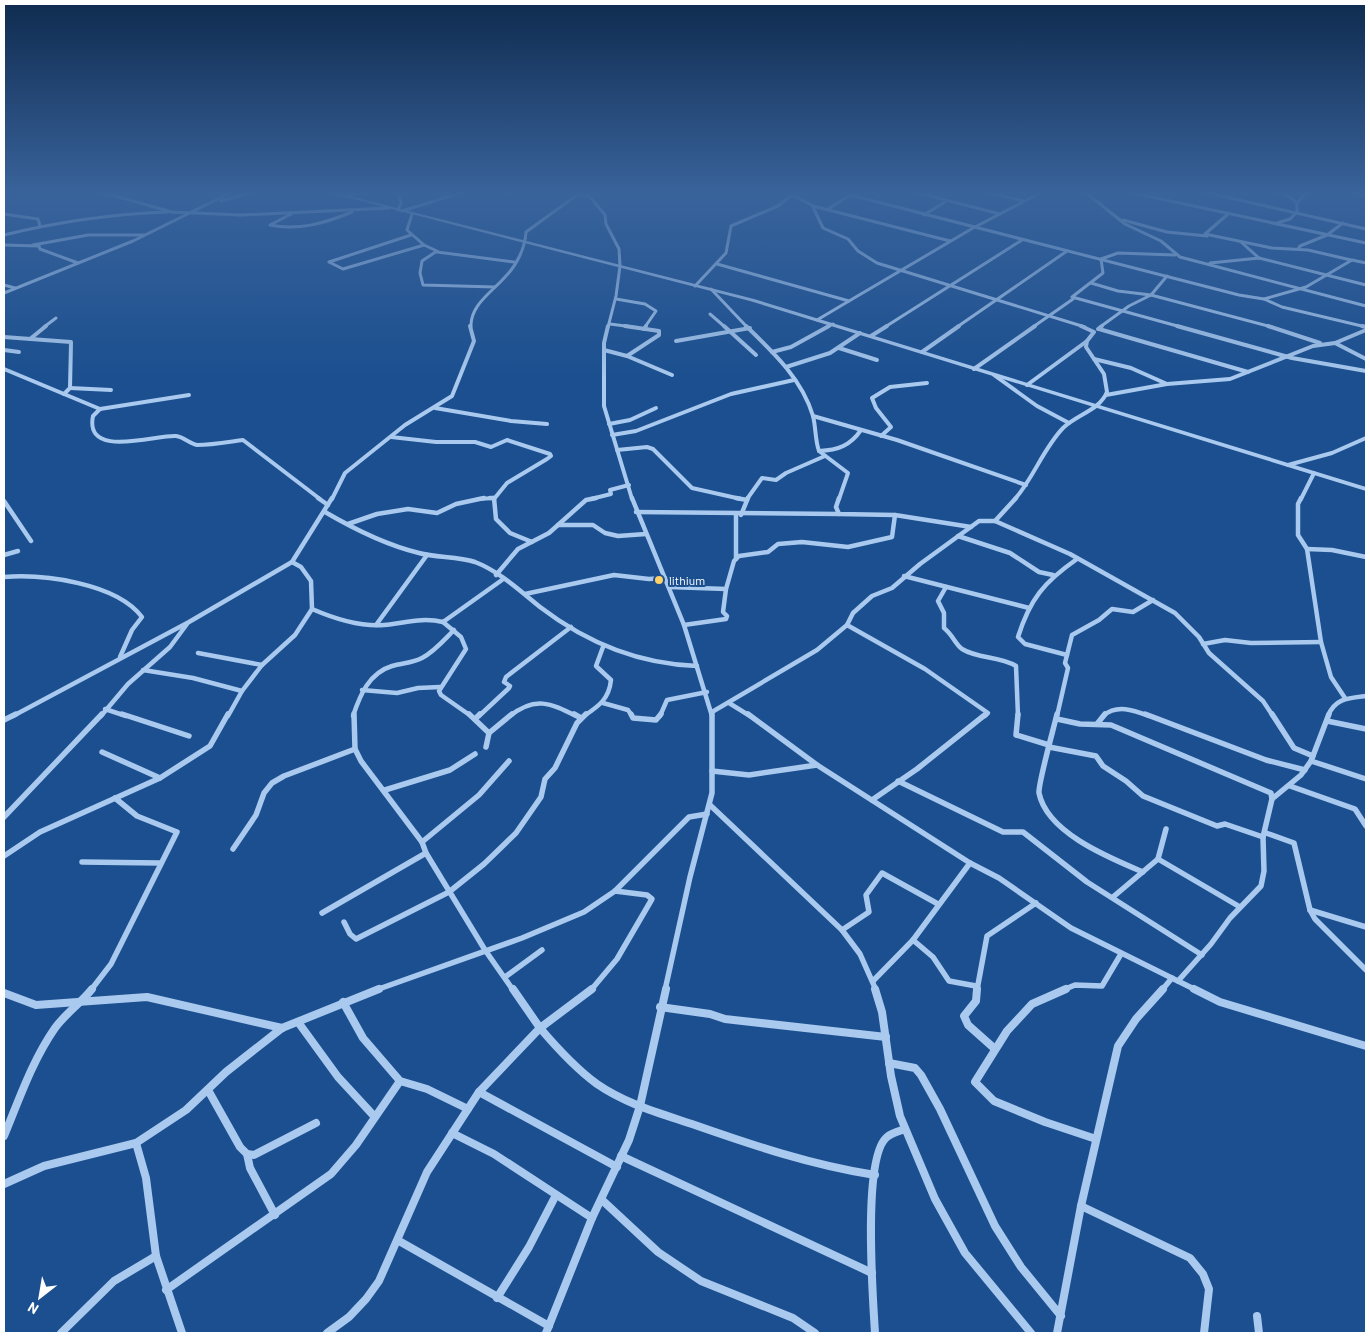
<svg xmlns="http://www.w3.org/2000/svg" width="1370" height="1337" font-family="Barlow,sans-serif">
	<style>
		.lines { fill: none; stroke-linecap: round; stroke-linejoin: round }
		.minor-far4 { stroke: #a9c9ee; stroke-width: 3 }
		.minor-far3 { stroke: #a9c9ee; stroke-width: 4 }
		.minor-far2 { stroke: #a9c9ee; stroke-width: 4.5 }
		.minor-far1 { stroke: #a9c9ee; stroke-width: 5.5 }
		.minor { stroke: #a9c9ee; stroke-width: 8 }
		.tertiary { fill: #a9c9ee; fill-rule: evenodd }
		.poi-dot { fill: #ffd166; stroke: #1b4f8f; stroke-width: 2 }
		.labels { text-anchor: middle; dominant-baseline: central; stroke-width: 4; stroke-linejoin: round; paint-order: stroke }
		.poi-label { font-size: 12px; fill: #fff; stroke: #1b4f8f; text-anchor: start }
	</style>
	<rect width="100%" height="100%" fill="#1b4f8f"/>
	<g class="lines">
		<g class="minor-far4">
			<path d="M86,191L105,193L172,212L241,215L389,208"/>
			<path d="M398,191L401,203L398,210"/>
			<path d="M579,191L591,198L605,215L606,224L619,249L620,266L616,296L608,327"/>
			<path d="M783,191L812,205L823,228L848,239L858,251L877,263L1085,327"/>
			<path d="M835,191L1239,295L1264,299"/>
			<path d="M911,191L1000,214"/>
			<path d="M985,191L1023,201"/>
			<path d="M1084,191L1125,224L1161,241L1180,257L1366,306"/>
			<path d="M1124,191L1366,243"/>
			<path d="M1200,191L1366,229"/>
			<path d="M1272,191L1288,196L1297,203V212L1290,219L1277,223"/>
			<path d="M1346,191L1366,196"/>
			<path d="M347,197L362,191"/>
			<path d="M221,201L256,191"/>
			<path d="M1297,203L1308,191"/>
			<path d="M813,206L950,241"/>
			<path d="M828,209L850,195"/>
			<path d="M402,211L467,191"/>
			<path d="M4,214L38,219L40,226"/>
			<path d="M291,214L270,225C299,231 325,223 352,212"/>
			<path d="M412,214L407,230L424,245L437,251L422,261L420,273L423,285L495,287"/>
			<path d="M1228,214L1205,234L1272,248L1308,250L1351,260"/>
			<path d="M924,215L948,200"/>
			<path d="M1123,220L1167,232L1207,236"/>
			<path d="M4,235C57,222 112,214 167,212"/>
			<path d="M411,235L329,262L343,269L424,245"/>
			<path d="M1241,242L1259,258"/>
			<path d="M4,245L39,246L40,249L78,263"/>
			<path d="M33,245L88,235H144"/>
			<path d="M1298,249L1300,246L1327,235L1343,223"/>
			<path d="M437,252L514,262"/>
			<path d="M1175,255L1118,253L1101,259L1103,273L1072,297L1181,327"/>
			<path d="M1210,263L1259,258L1366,285"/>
			<path d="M1366,263L1352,260L1306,287L1264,299L1282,307L1366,327"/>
			<path d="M717,264L849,301L817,320"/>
			<path d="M1167,276L1151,295L1272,327"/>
			<path d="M1091,283L1118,291L1151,295L1129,306L1100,327"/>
			<path d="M4,285L15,288"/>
			<path d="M695,286L726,253L731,226L778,206L797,191"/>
			<path d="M711,289L747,327"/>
			<path d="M4,293L133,241L234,191"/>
			<path d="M616,299L645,304L656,311L645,327"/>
			<path d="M849,301L973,228L1044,191"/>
			<path d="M710,314L725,327"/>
			<path d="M610,324L633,327"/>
			<path d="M44,327L56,318"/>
			<path d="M471,327C470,305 492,292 505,277C517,265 525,248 526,232L581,192"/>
			<path d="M827,327L833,324"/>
			<path d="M885,327L1022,240"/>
			<path d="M957,327L1067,251"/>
			<path d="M1033,327L1073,299"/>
		</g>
		<g class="minor-far3">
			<path d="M608,326L604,343V406L632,499"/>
			<path d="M625,326L659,331V335L627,356"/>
			<path d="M724,326L756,355"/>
			<path d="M746,326C773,352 802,379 813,416C816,428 815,440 819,451L848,473L839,499"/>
			<path d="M1177,326L1292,358L1366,371"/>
			<path d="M1268,326L1320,343"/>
			<path d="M1362,326L1366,327"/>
			<path d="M644,329L646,326"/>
			<path d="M1098,329L1102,326"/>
			<path d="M1099,329L1248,372"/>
			<path d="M1366,330L1335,343L1366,359"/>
			<path d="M871,336L887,326"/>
			<path d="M4,337L71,342L70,388L64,394"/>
			<path d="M30,339L46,326"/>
			<path d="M676,341L750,328"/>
			<path d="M839,348L877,360"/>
			<path d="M4,350L19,352"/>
			<path d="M604,350L627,356L672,375"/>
			<path d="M772,352L791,347L829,326"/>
			<path d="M922,352L959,326"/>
			<path d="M1094,359L1131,368L1167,384"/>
			<path d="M786,367L830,353L860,333"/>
			<path d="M4,369L100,409L189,395"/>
			<path d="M974,369L1035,326"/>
			<path d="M994,375L1037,406L1069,423"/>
			<path d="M1027,385L1087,341"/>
			<path d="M70,388L111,390"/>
			<path d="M1106,395L1167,384L1230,379L1313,346L1335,343"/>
			<path d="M435,408L511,421L547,424"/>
			<path d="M100,409L93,416C84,460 158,434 176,436C184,437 190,444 197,445C212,445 228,442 243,440L320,499"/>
			<path d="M813,416L897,440L1026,485"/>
			<path d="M609,424L630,420L656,408"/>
			<path d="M612,435L636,431L731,394L794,380"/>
			<path d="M881,436L891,427L876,408L872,398L890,387L927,383"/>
			<path d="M391,437L436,442H475L491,447L507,440L550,454L551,456L547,459L507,483L494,499"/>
			<path d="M617,450L647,447L653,449L692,488L741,499"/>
			<path d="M819,451C838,450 850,446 861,430"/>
			<path d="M1288,465L1332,453L1366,438"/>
			<path d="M332,499L345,473L405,425L452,396L474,341L470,326"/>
			<path d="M478,499L494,498"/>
			<path d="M591,499L611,494L610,490L629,485"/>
			<path d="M747,499L762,478L776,480L786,473L825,456"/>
			<path d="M1015,499C1034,477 1043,449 1063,428C1077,414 1099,411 1107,392L1104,374L1086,347L1087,341L1094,332L1081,326"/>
			<path d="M1301,499L1314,473"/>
		</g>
		<g class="minor-far2">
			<path d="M318,498L328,505"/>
			<path d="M490,498H494"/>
			<path d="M494,498L496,519L510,533L532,542"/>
			<path d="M632,498L684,625L712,716"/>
			<path d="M736,498L747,500"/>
			<path d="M839,498L836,507L839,514L895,515L971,527"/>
			<path d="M1301,498L1298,504V535L1307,549L1321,642L1331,677L1345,698"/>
			<path d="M4,501L31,541"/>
			<path d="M325,512C354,529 386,545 419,553C437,558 457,556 475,562C499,571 520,591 540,607C587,643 638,664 697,666"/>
			<path d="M636,512L839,514"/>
			<path d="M736,515V559"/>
			<path d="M741,515L748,498"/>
			<path d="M995,521L1070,554L1175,613L1199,637L1209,653L1263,701L1273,716"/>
			<path d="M348,524L377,514L408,509L437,513L456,504L484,498"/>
			<path d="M558,525H593L605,533L618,536L646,534"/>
			<path d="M958,536L1010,553L1039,572L1053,575"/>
			<path d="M1307,549L1332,550L1366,557"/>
			<path d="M4,555L18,551"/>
			<path d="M496,575L518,549L549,533L586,500L596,498"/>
			<path d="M904,576L1029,608"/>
			<path d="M4,577C44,574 116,583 142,617L132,630L120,657"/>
			<path d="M669,587L726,589"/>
			<path d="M946,587L938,601L944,613V628C953,635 955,644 962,649C978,659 1000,656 1016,666L1018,716"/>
			<path d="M525,594L614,575L649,579L665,578"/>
			<path d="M312,609C335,619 359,627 384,625C405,623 422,617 443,622L502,580"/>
			<path d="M443,622L461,637L466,649L439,691L441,695L471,716"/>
			<path d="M376,625L427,555"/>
			<path d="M684,625L726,619L727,616L723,612L726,589L734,561L739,556L768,552L778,544L802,542L848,547L892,537L895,515"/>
			<path d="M847,625L925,669L988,713L985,716"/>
			<path d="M1203,644L1225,640L1251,643L1321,642"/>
			<path d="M198,653L262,665"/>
			<path d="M1067,655L1025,644L1018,637C1030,599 1044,582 1077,559"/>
			<path d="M143,670L193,678L242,691"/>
			<path d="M362,690L397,693L418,688L440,687"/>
			<path d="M603,703L628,710L632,716"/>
			<path d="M729,703L750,716"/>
			<path d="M105,709L126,716"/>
			<path d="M712,712L817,650L847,625L853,613L872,596L892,588L920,564L979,521H995L1016,498"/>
			<path d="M13,716L189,622L292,562"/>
			<path d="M101,716L128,684L170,647L187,624"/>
			<path d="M228,716L242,691L262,665L295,635L312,609L311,581L301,567L292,562L332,498"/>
			<path d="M353,716C360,695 369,673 392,666C402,663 413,663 422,658C435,651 444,640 454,630"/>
			<path d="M479,716L509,688L510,686L504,682L506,677L571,627"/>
			<path d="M510,716C535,696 550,703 576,716"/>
			<path d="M584,716C599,706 609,699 611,680L596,666L603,647"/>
			<path d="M660,716L667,700L707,692"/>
			<path d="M1057,716L1068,668L1065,663L1072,635L1099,620L1112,609L1133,612L1153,600"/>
			<path d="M1103,716C1117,704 1133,710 1149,716"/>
			<path d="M1328,716C1335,698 1349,698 1366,696"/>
		</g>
		<g class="minor-far1">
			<path d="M122,714L189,736"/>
			<path d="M354,714L355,749L361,761L422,842L426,853L485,950L513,990"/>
			<path d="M469,714L489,733L486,747"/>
			<path d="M574,714L581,718"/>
			<path d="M631,714L633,718L656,720L661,714"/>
			<path d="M748,714L817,765L970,863L999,878L1071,928L1196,990"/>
			<path d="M1018,714L1016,735L1049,745"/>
			<path d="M1057,714C1054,727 1038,784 1039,793C1047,833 1110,858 1143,872"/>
			<path d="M1145,714L1266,760L1305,770"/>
			<path d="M1272,714L1294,748L1313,756"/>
			<path d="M475,719L480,714"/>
			<path d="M1057,719L1080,724L1111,725L1271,793L1272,799"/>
			<path d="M4,720L16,714"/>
			<path d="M1327,721L1366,729"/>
			<path d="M1097,724L1105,714"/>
			<path d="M489,733L512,714"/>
			<path d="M1049,747L1096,756L1103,766L1126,781L1143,796L1217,826L1225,824L1263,837"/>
			<path d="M102,752L160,778"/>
			<path d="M1311,761L1366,779"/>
			<path d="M712,771L749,775L817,765"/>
			<path d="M898,781L1003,832H1023L1087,882L1202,955"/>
			<path d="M1290,786L1355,809L1366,826"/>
			<path d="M385,790L450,770L475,754"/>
			<path d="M872,800L917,769L986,714"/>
			<path d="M710,805L842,930L860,954L876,990"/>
			<path d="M4,817L102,714"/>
			<path d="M1266,833L1294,843L1310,910L1315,919L1366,970"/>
			<path d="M422,842L479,795L509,761"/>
			<path d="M233,849L256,815L264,793L272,783L284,776L355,749"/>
			<path d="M4,856L40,832L160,778L210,746L228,714"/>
			<path d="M1158,859L1240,907"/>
			<path d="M82,862L160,863"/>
			<path d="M1113,897L1158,859L1166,829"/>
			<path d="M1310,910L1366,927"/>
			<path d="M322,913L426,853"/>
			<path d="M344,922L350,934L356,939L449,892L484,864L516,833L541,797L545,779L555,768L577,723L586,714"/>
			<path d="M842,930L869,912L866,895L882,873L938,904"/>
			<path d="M913,940L933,957L949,981L976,986"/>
			<path d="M505,977L542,950"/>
			<path d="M873,981L913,940L970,863"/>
			<path d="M1178,981L1211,944L1230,918L1261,886L1264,871L1263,837L1272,799L1301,775L1311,761L1329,714"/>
			<path d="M91,990L111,964L177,832L137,816L115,798"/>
			<path d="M376,990L522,938L584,912L615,891L689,817L707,814"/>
			<path d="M591,990L617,959L652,899L647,895L615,891"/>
			<path d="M665,990L690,877L712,793V714"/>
			<path d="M977,990L987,936L1036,903"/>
			<path d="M1063,990L1075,985L1102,986L1121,954"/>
			<path d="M1162,990L1172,978"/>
		</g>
		<g class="minor">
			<path d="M513,989L540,1028L479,1092L617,1167"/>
			<path d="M592,989L540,1028C557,1048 575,1068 597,1084C626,1104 659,1113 692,1124C752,1145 811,1165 875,1175"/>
			<path d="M875,989L882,1012L891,1076L900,1116L935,1199L965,1253L1031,1333"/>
			<path d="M977,989L976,1001L964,1016L968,1025L995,1049"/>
			<path d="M1066,989L1032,1004L1007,1031L975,1082L994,1101L1045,1122L1096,1139"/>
			<path d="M1194,989L1220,1002L1366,1046"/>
			<path d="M4,993L36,1005L147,997L282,1028"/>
			<path d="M343,1002L363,1038L400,1081L427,1089L468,1109"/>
			<path d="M660,1007L710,1014L725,1019L886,1037"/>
			<path d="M298,1022L338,1077L374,1116"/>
			<path d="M889,1063L915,1068L921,1075L940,1109L995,1226L1021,1267L1061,1316"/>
			<path d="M208,1090L240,1147L247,1154L254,1155L316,1123"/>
			<path d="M452,1133L494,1154L592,1218"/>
			<path d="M4,1136C19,1100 32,1061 55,1028C65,1014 81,1003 92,989"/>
			<path d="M136,1143L146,1178L156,1256L182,1333"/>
			<path d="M247,1154L250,1168L275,1215"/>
			<path d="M621,1156L872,1273"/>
			<path d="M4,1184L44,1166L136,1143L186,1110L226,1072L282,1028L379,989"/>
			<path d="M602,1200L658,1252L701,1281L793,1318L815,1333"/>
			<path d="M1081,1206L1190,1258L1203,1274L1209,1289L1204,1333"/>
			<path d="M399,1241L549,1326"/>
			<path d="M166,1290L331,1174L356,1145L400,1081"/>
			<path d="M497,1298L529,1247L556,1195"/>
			<path d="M1257,1316L1259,1333"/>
			<path d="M61,1333L114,1281L156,1256"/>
			<path d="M327,1333L349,1317L366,1299L379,1281L427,1172L479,1092"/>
			<path d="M546,1333L592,1218L629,1140L640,1106L666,989"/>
			<path d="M875,1333C873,1299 862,1157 887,1137C892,1133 900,1131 905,1129"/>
			<path d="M1057,1333L1081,1206L1118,1046L1136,1019L1163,989"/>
		</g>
		<path class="tertiary" d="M322,191H330L754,299L1366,487V491L750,301Z"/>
	</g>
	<linearGradient id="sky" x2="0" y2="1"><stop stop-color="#0f2b4f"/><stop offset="0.51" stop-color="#39639b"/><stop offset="1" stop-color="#39639b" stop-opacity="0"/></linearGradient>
	<rect width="1370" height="378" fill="url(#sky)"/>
	<circle class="poi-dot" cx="659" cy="580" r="5"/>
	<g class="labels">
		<g class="poi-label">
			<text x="669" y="580">lithium</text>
		</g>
	</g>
	<rect width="1370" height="1337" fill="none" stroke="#ffffff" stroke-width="10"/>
	<g transform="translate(40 1297) rotate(211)" stroke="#1b4f8f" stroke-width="4" paint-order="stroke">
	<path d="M0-4L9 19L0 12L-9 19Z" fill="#ffffff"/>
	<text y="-8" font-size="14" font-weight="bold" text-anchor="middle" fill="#ffffff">N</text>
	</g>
</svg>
